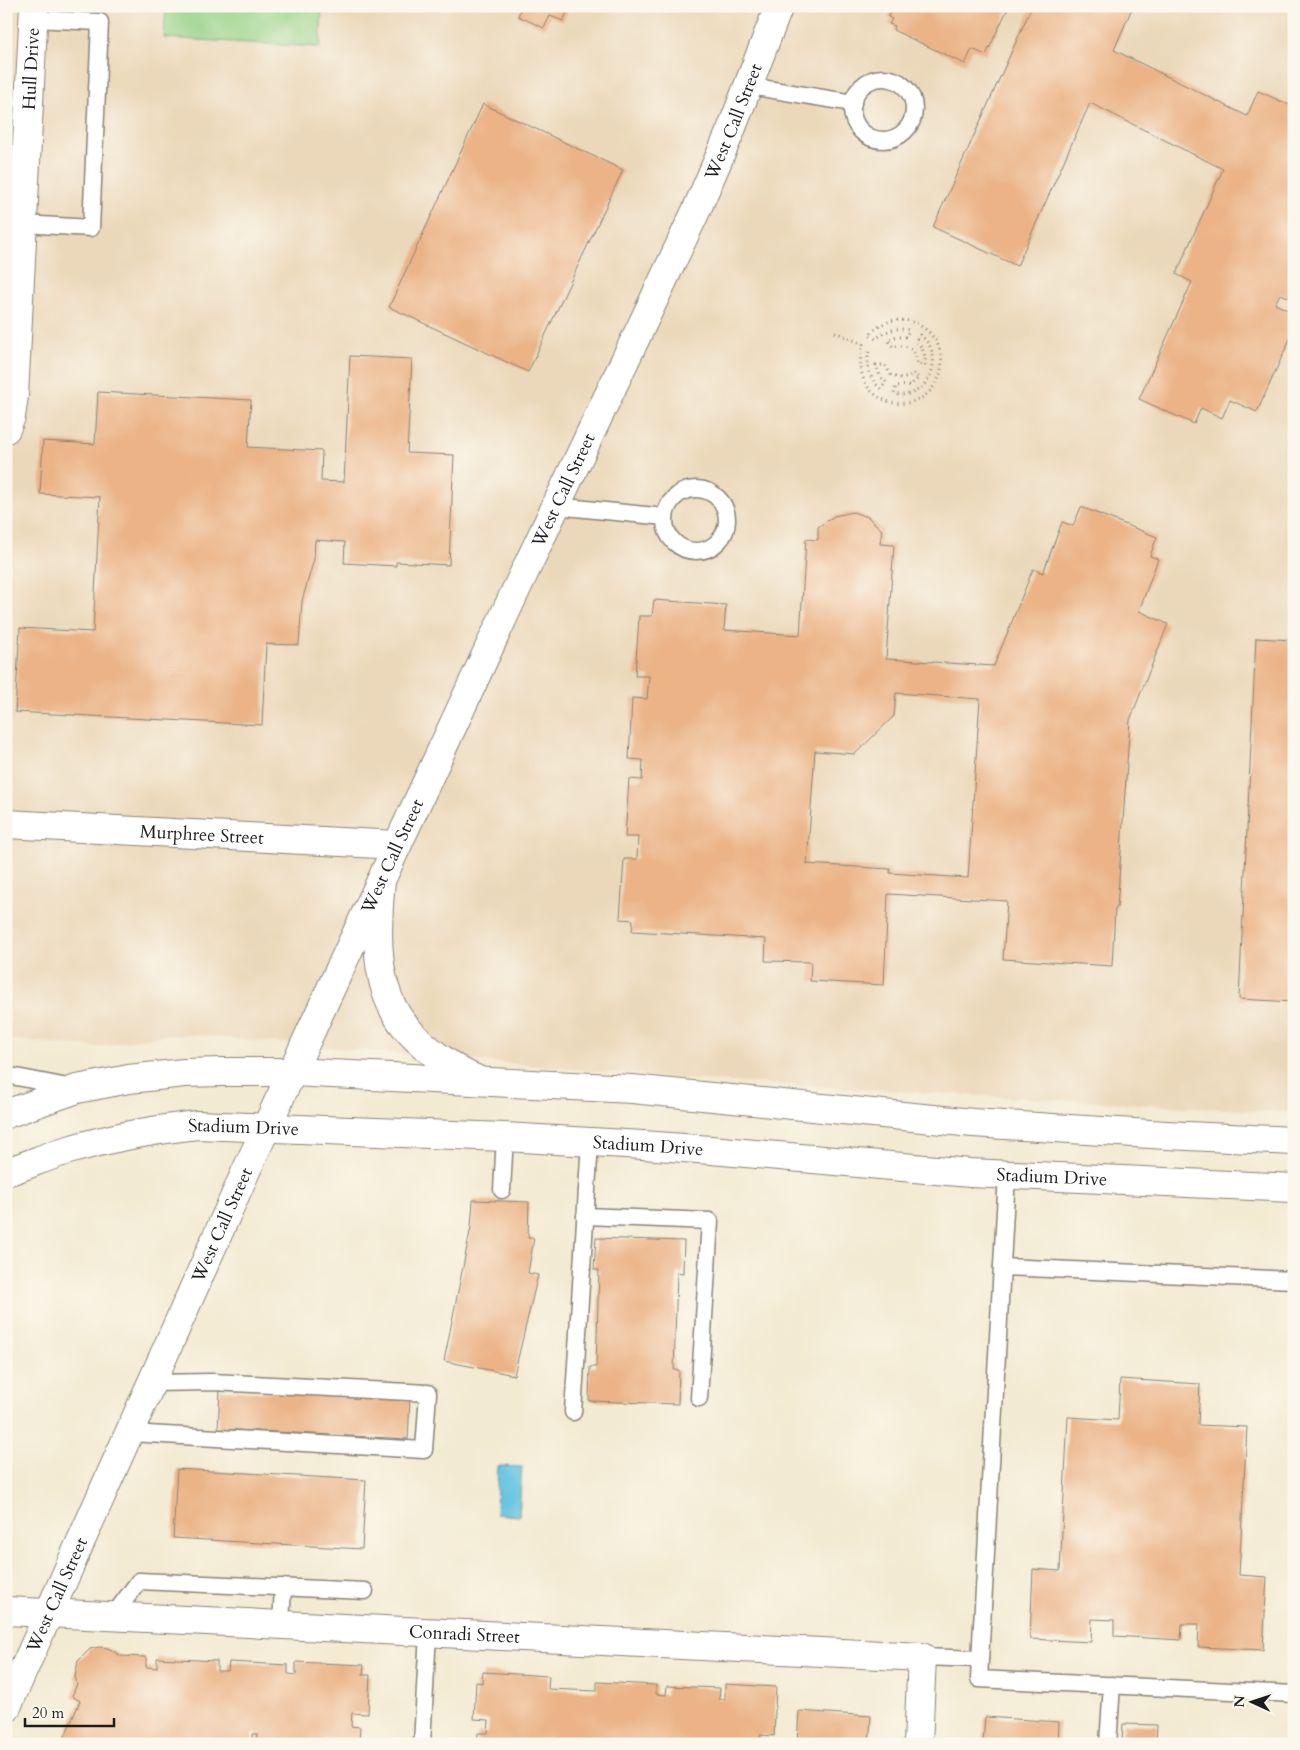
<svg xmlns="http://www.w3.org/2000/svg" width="1300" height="1750" font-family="Cardo,serif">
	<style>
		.built { fill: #ebd8ba }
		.green { fill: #96d287; stroke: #597752 }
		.water { fill: #64c3e2; stroke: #40707f }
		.building { fill: #ebb386; fill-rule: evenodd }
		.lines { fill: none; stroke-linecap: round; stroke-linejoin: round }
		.service-casing { stroke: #888377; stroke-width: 19 }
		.minor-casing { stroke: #888377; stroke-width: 30 }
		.tertiary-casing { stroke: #888377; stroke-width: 30 }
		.secondary-casing { stroke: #888377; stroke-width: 30 }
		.path { stroke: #888377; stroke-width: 3; stroke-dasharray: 1 4; stroke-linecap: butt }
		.service { stroke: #fff; stroke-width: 16 }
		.minor { stroke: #fff; stroke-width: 28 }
		.tertiary { stroke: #fff; stroke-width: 28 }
		.secondary { stroke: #fff; stroke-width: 28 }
		.labels { text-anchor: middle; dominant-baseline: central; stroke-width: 4.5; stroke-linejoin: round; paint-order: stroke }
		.street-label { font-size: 18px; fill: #1c1c1c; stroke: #fbf7ec }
	</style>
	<rect width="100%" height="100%" fill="#fbf7ec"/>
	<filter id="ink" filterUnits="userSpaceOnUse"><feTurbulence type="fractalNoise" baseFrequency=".02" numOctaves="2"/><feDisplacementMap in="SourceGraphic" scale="10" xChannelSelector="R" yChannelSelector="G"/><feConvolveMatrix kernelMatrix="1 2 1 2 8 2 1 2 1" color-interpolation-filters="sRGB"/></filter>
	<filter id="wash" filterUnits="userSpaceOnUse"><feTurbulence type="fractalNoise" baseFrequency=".0096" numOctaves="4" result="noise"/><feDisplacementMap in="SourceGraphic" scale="20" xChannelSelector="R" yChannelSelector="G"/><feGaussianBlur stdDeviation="1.12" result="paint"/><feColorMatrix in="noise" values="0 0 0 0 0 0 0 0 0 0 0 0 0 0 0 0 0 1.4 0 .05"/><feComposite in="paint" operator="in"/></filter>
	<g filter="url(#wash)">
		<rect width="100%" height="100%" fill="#f3ead2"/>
		<path class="built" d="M6,6H1294V1113L681,1079L194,1035H163L97,1047L6,1039Z"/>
		<path class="green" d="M166,6H322L320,47L164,38Z"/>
		<path class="water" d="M498,1466L522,1467L519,1516L496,1514Z"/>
		<g id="blocks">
			<g class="building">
				<path d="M522,6H570L563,21L550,16L544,28L518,16Z"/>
				<path d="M893,6H1009L986,55L972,49L965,64L893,30L895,26L889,24L892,19L888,17Z"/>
				<path d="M1032,6H1133L1114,50L1247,116L1258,91L1294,107V292L1291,298L1280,294L1275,304L1294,313V330L1257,412L1230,400L1222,418L1201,408L1194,424L1139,399L1192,282L1176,274L1223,169L1090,103L1017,266L933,227Z"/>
				<path d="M483,104L623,170L528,372L389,307Z"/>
				<path d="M350,356L412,359L407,453L454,455L449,565L396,562V566L344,563L345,542L315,540L314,559L302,601L299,645L266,644L262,725L15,712L20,628L93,632L100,497L40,494L43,441L95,444L98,392L251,400L248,447L322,451L321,481L344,482Z"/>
				<path d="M1081,507L1157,537L1150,556L1158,559L1139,611L1168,624L1130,720L1117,908H1115L1112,966L1003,959L1007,901L888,894L884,985L810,981L811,962L765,961L766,939L632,931L633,920L620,919L624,859H637L638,837H625L629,779L642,780L643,760L629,759L632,698L647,699L649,676H635L639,616H652L654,600L726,605L724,630L800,635L806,539L818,540V527L834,516L853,512L868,517L882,530L880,544L894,545L886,659L994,666L1033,569L1043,573L1062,522L1073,526ZM896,693L980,699L968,878L890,873V869L807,864L815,751L855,754L894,716Z"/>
				<path d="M1256,638L1294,640V1002L1239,999Z"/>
				<path d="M473,1200L529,1202L528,1238H534L528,1273L538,1275L514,1375L444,1361L471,1227Z"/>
				<path d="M596,1238L684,1241L683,1273L677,1272L674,1370H679L678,1404L589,1401L590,1367H596L599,1270H594Z"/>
				<path d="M1120,1379L1200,1384L1198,1425L1247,1427L1239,1575L1267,1577L1263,1650L1198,1647L1199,1624H1182L1181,1640L1114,1636V1620L1092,1619L1091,1642L1030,1639L1033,1569L1060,1571L1068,1417L1118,1420Z"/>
				<path d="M220,1390L410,1400L408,1439L218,1429Z"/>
				<path d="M177,1469L366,1480L362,1549L173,1538Z"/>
				<path d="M99,1647L108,1648L121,1656L146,1657V1667L157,1668V1658L217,1661V1671H228L229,1662L288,1665V1674L296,1675V1662L364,1665L363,1675H370L368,1714L352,1713L351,1726L360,1727L359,1744H256L257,1734H252V1743L246,1744H186V1739H175V1744H49L52,1739L62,1743L80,1701L72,1696L77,1684L75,1676L78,1661L90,1649Z"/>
				<path d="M483,1672L549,1676L548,1689L597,1691V1682L656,1685V1694L666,1695L667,1686L720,1688L719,1699H725V1684L776,1687L774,1736L760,1735V1739H769V1744H477L478,1733H488L489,1720L474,1719L476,1682L482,1683Z"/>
				<path d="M799,1711L871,1716L869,1744H797Z"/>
				<path d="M985,1717L1059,1722L1058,1744H983Z"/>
				<path d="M1123,1724L1157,1725L1156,1744H1122Z"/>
			</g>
		</g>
	</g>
	<g filter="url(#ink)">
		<use href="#blocks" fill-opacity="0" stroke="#888377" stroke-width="1"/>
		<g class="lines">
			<defs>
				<g id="service">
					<circle cx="883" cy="109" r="31"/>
					<path d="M749,86L853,103"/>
					<path d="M23,224L91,228L100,22L33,19"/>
					<circle cx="696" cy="520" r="31"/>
					<path d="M556,506L665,517"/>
					<path d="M6,1075L73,1088"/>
					<path d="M1007,1175L979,1679L1294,1694"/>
					<path d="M502,1190L505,1137"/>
					<path d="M585,1216L710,1221L699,1398"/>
					<path d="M1002,1267L1294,1280"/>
					<path d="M573,1412L590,1142"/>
					<path d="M130,1433L424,1450L428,1393L212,1382L152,1383"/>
					<path d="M113,1616L139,1581L365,1591"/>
					<path d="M281,1624L283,1587"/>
					<path d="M922,1657L980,1659"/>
					<path d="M422,1744L428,1632"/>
					<path d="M1108,1744L1112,1685"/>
				</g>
				<g id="minor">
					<path id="s1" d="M6,429L11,417L14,396L34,6"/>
					<path id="s2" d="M6,824L397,845"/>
					<path id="s3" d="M292,1072L515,592L696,211L731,130L779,6"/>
					<path id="s4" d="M6,1611L922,1657L918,1744"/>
				</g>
				<g id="tertiary">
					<path id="s5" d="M6,1709L246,1171L292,1072"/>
				</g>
				<g id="secondary">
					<path d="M381,881C377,923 374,973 394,1010C404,1029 420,1043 436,1055C449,1064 461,1074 476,1079"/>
					<path d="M6,1114L77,1089L129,1079L184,1073L221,1072H292L632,1089L973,1123L1166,1135L1294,1141"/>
					<path id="s6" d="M6,1172C26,1166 45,1157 65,1151C108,1138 152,1130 197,1125L505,1137L643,1145L711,1150L970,1173L1294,1188"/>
				</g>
			</defs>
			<use href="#service" class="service-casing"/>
			<use href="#minor" class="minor-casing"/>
			<use href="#tertiary" class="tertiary-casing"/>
			<use href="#secondary" class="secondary-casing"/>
			<path class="path" d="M835,332L863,344C855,371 865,397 894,403C905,405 919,401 927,394C970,353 909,291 869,335L876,339C886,330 897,327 909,330L906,337H895L888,340L893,347C907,343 917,350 917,364L925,365C926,355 923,347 915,341L920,335C948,355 928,402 894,394L896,386L910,385L919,378L913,373C907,380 899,379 891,375L885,365H876L880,376L886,382L881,389C868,378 865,364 870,348"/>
			<use href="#service" class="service"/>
			<use href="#minor" class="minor"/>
			<use href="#tertiary" class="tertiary"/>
			<use href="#secondary" class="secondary"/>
		</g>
	</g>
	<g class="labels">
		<g class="street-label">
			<text stroke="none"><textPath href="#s1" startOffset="362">Hull Drive</textPath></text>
			<text stroke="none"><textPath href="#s3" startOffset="1048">West Call Street</textPath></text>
			<text stroke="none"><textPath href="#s3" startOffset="642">West Call Street</textPath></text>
			<text stroke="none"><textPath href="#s2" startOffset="196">Murphree Street</textPath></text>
			<text stroke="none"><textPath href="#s3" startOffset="238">West Call Street</textPath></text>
			<text stroke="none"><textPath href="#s6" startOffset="244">Stadium Drive</textPath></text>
			<text stroke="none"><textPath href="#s6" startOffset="649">Stadium Drive</textPath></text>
			<text stroke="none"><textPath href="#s6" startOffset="1054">Stadium Drive</textPath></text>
			<text stroke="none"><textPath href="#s5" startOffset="530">West Call Street</textPath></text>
			<text stroke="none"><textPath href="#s5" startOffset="125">West Call Street</textPath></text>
			<text stroke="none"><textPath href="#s4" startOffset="459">Conradi Street</textPath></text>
		</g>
	</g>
	<rect width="1300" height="1750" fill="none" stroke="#fbf7ec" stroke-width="25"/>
	<g transform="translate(1252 1702) rotate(273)" stroke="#fbf7ec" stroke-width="4" paint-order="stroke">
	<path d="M0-4L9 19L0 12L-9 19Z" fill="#1c1c1c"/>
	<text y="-8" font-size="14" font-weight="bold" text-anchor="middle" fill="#1c1c1c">N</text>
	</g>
	<path d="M25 1718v8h89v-8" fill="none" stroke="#1c1c1c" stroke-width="2.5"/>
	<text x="32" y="1718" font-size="15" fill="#1c1c1c" stroke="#fbf7ec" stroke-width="4" paint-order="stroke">20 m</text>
</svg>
